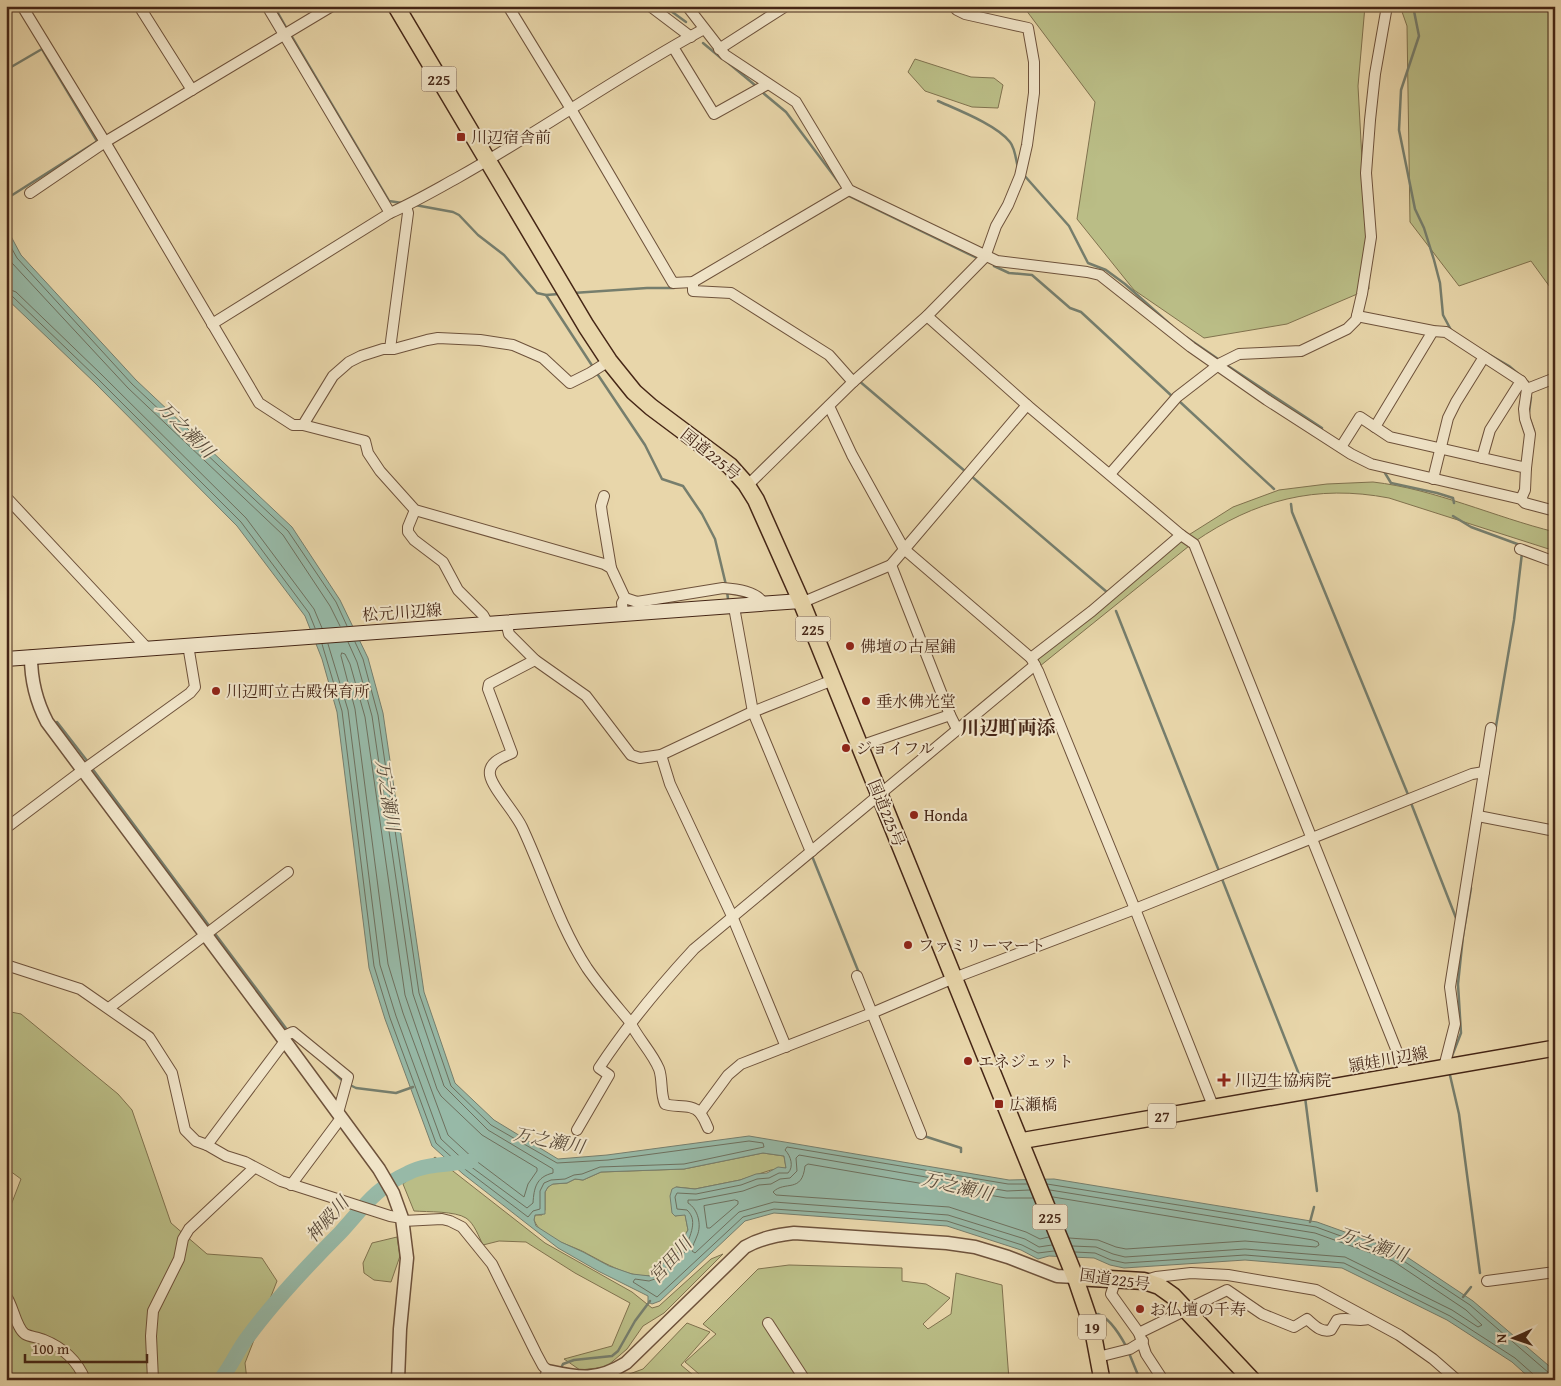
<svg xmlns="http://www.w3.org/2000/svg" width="1561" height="1386" font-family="'Gentium Book Plus','Noto Serif JP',serif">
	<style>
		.green { fill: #babd86; stroke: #80724e }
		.water { fill: #97b9a7; stroke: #767e6d; fill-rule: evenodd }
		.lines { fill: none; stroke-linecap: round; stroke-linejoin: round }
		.shore { stroke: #6e705e; stroke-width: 1 }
		.stream { stroke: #767e6d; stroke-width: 2.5 }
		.river { stroke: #97b9a7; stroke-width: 15 }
		.minor-casing { stroke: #6e523b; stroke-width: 12 }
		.tertiary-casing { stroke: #6e523b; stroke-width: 15 }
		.secondary-casing { stroke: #452616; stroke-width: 16 }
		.primary-casing { stroke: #452616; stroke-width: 18 }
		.trunk-casing { stroke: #452616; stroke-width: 19 }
		.minor { stroke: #f0e4c8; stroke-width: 10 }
		.tertiary { stroke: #f0e4c8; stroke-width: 12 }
		.secondary { stroke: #f0e4c8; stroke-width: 14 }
		.primary { stroke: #e8d6aa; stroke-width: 15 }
		.trunk { stroke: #e8d6aa; stroke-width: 16 }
		.poi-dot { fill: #8f2418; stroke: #f0e4c8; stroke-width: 2 }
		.labels { text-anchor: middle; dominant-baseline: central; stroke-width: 4; stroke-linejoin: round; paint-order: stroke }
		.shield { fill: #f0e4c8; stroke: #785f4b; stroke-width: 1 }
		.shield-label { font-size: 15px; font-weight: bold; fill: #452616 }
		.poi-label { font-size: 16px; fill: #452616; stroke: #f0e4c8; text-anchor: start }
		.street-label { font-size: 16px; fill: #452616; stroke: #f0e4c8 }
		.water-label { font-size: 18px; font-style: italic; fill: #5a4b3a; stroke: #f0e4c8 }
		.quarter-label { font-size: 19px; font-weight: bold; fill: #452616; stroke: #f0e4c8 }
	</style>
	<rect width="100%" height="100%" fill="#e8d6aa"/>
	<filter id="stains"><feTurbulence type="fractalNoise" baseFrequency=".004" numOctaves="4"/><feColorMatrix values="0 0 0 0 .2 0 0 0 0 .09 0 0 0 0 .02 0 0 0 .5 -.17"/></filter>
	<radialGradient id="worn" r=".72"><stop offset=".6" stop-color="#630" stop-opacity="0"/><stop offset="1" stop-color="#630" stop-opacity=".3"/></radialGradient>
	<g class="green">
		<path d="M1023,6H1365L1358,86L1369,289L1287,324L1204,338L1134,290L1077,219L1095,102Z"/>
		<path d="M1400,6H1555V294L1531,261L1459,286L1410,222L1407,26Z"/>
		<path d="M915,59L971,77L994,78L1003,85L998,108L972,107L925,91L908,72Z"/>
		<path d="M1373,482C1435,489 1494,517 1555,532V551L1389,498C1316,484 1255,500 1194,542L1040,666L1037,661L1038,659L1187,536L1233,507L1279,490L1327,484Z"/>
		<path d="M6,1011L21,1014L118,1094L132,1110L171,1223L207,1254L262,1258L277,1281L245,1363L247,1380H6V1218L21,1179L6,1168Z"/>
		<path d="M763,1153L784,1156L786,1168L771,1170L740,1180L695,1189L676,1187L675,1216L685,1214L688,1230L681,1242L680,1251L660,1266L656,1274C635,1282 603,1262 584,1252C568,1244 541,1238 534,1220L535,1215H542L545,1210V1192L548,1187L552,1184L567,1183L575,1179L583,1180L601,1172L684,1169Z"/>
		<path d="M435,1157L545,1243L632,1292L652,1308L659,1306L711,1259L723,1254L664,1313L643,1326L627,1349L606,1367L580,1370L564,1359L612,1346L630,1303L575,1273L526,1242L499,1241L483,1245C479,1237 474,1223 466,1218C455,1211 428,1212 414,1211L403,1184Z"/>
		<path d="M397,1237L400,1256L391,1282L374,1280L364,1273L363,1263L372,1243Z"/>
		<path d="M789,1265L902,1268V1281L926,1284L950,1298L923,1324L928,1329L951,1314L956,1273L1002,1285L1009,1380H706L685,1362L716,1334L703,1324L758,1269Z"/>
		<path d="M687,1323L710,1332L681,1365L699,1380H613L643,1369Z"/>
	</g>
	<path class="water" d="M6,227L21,255L136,380L292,527L340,600L368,658L383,713L424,992L455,1083L494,1120L558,1159L607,1155L749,1136L1009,1180L1054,1179L1317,1222L1398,1251L1473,1301L1555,1371V1380H1532L1512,1362L1447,1320L1342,1268L1245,1260L1124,1268L1110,1265L1094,1258L1049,1256L1038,1259L1021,1250L947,1226L774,1213L745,1221L660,1301L652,1304L648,1302V1296L598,1271L558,1248L463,1174L432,1146L385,1019L369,968L337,712L322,659L305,616L237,526L95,383L6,298ZM763,1153L784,1156L786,1168L778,1167L767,1173L756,1174L740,1180L695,1189L676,1187L672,1189L670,1196L672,1213L675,1216L685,1215L688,1230L681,1242L680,1251L666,1259L656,1274L650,1276L632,1274L609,1266L583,1252L561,1242L536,1226L534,1220L535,1215L545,1214V1192L548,1187L553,1184L567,1183L575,1179L583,1180L601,1172L684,1169Z"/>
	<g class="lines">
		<g class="shore">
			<path d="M6,238L17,258L132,384L288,531L336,602L347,626"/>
			<path d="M6,252L12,263L128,388L283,535L330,606L340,626"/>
			<path d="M6,288L16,292L102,375L246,518L314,609L322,628"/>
			<path d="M6,295L12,296L98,379L241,522L309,613L315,628"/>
			<path d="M322,644L342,711L374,966L390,1018L436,1143L466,1170L528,1217L533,1211L540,1209V1191L544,1183L551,1180L565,1179L574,1175L582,1174L600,1167L684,1164L764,1147L763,1143L749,1141L608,1160L557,1163L491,1125L451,1086L419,993L378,715L363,659L355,642"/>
			<path d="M328,644L348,710L380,965L396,1016L441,1139L470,1166L527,1208L533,1203C534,1188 536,1177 553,1173V1169L488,1130L444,1086L413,994L372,716L357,662L348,642"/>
			<path d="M342,653L345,654L350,664L365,717L405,995L437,1089L441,1096L482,1135L537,1168V1171L528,1184L524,1197L475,1160L448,1135L403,1013L388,964L355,709L341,656Z"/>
			<path d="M1027,1184H1008L787,1147L785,1150C791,1156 794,1167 788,1173H779L769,1178L757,1179L741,1185L696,1194L677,1193L675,1197L677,1209L687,1210C700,1222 687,1239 685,1252L669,1263L658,1278L649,1281L635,1279L633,1282L657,1297L743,1217L774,1209L947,1221L1022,1245L1038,1253L1054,1251"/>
			<path d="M1047,1184L1316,1227L1396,1256L1470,1305L1549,1373L1555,1375"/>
			<path d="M1030,1190L1007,1191L799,1155L796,1158L797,1171L790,1178L780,1179L771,1184L759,1185L743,1191L697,1200H688V1203C698,1209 702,1225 697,1236C695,1242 692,1245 692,1251L695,1253L739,1212L774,1202L948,1215L1025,1239L1039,1247L1052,1245"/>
			<path d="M1050,1190L1315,1233L1393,1261L1466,1310L1482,1325L1478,1327L1452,1310L1345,1257L1245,1249L1125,1257L1113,1254L1096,1247L1072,1246"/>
			<path d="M1053,1197L1313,1240L1318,1242L1319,1245L1316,1247L1245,1241L1126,1249L1116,1247L1098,1240L1069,1238"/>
			<path d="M1033,1198H1006L808,1164L805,1166C802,1194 785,1180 773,1192L776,1195L949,1207L1026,1232L1040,1239L1049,1237"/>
			<path d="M735,1200L738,1201V1204L710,1228H707L704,1206Z"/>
			<path d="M1075,1252L1095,1253L1111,1260L1125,1263L1245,1255L1344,1263L1450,1316L1515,1358L1533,1374L1535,1380"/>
		</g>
		<g class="stream">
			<path d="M274,6L287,29"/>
			<path d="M664,6L686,22"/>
			<path d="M1413,6L1419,36L1401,90L1399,130L1415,209L1424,228L1434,260L1440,283L1443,315L1451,330"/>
			<path d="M292,37L389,201L402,203"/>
			<path d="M703,43L721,58"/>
			<path d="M726,61L756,86"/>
			<path d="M6,70L42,49L97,141L100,140"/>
			<path d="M762,92L786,112L840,184"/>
			<path d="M938,101C958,110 997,125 1010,142C1015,148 1016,160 1018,168"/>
			<path d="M1023,174L1069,226L1088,263L1106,270L1125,284L1172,326"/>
			<path d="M849,196L977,258"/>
			<path d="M6,199L96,142"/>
			<path d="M415,205L453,212L459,215L478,235L504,255L537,293L546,295L559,294"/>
			<path d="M994,266L1009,273L1032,275L1070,308L1081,312L1174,398"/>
			<path d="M573,293L647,288H674"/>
			<path d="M546,295L593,367"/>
			<path d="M1186,337L1221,361"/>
			<path d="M1483,351L1509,366L1528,382"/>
			<path d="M1225,364L1322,428"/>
			<path d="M596,372L645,445L662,479L683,486L702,514L715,539L726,585"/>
			<path d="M858,380L966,472"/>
			<path d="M1179,401L1274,489"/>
			<path d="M1529,412L1531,397"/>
			<path d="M1529,417L1534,431"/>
			<path d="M1385,473L1391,483L1437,493L1453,498L1454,503"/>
			<path d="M970,475L1108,593"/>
			<path d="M1291,504L1292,512L1409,797"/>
			<path d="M1453,516L1471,527L1520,545"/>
			<path d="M727,591L728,599"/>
			<path d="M1116,611L1219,871"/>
			<path d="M57,722L88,762"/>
			<path d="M1495,732L1514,620L1522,553"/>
			<path d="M91,767L210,927"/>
			<path d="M1411,803L1456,918"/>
			<path d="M812,856L859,973"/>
			<path d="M1222,879L1304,1087"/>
			<path d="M213,931L288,1031"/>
			<path d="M1463,936L1471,888"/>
			<path d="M1452,1056L1461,1033L1458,984L1463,936"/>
			<path d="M327,1066L343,1081"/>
			<path d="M1449,1071L1459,1114L1480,1273"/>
			<path d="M348,1084L356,1088L396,1093L413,1087"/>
			<path d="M1305,1097L1317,1191"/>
			<path d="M924,1136L961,1148V1152"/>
			<path d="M1310,1222L1314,1207"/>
			<path d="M1463,1297L1471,1287"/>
			<path d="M1098,1314C1110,1318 1120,1335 1126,1346"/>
			<path d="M1129,1353L1140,1380"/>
			<path d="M560,1370L563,1364L574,1360L612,1356L618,1351L635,1321L650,1301"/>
		</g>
		<path class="river" d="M220,1380C231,1367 237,1351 247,1338C275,1300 307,1266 340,1233C363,1208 375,1188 408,1173C427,1163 450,1165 471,1161"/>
		<defs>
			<g id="minor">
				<path d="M22,6L105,142L259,403L293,425H303L365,441L368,453L380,471L415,510L604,564L611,568L625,598L622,603L623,614"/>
				<path d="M139,6L192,90"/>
				<path d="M267,6L390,213"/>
				<path d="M508,6L571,109L673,283L693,282L849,190"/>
				<path d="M650,6L691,37"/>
				<path d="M687,6L725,55L796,102L849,190L997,261L1087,272L1100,275L1191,347L1267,400L1351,454L1371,464L1521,499L1525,503L1555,511"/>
				<path d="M673,47L714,114L768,84"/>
				<path d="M719,49L786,6"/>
				<path d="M30,193L105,142L332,6"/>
				<path d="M693,282V291L731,293L829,355L853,382"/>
				<path d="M927,316L1027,405L1181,535L1194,544L1406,1074"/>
				<path d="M1357,316L1433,331L1446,332L1521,381L1490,430L1482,458"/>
				<path d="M212,324L390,213C413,203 435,190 457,178C541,131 619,75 704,29"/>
				<path d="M390,349L408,213L406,206"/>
				<path d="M1521,381L1527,389L1524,409L1525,419L1530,434L1526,468"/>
				<path d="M1527,389L1555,378"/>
				<path d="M829,406L852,455L904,549L1031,658L1038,671L1135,909L1213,1106"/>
				<path d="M303,425L333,376L349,362L361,356L383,349H394L427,340L438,338L480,340L513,345L543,358L570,383L590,373L609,361"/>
				<path d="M1375,427L1433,331"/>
				<path d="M1341,447L1360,417L1390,437L1526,468L1525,490L1521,499"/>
				<path d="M1110,474L1177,397L1221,363L1239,354L1301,351L1347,329L1356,320L1362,294L1371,237L1366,173L1370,120L1375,74L1387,6"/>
				<path d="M1433,479L1448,418L1456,402L1484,357"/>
				<path d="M746,484L752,481L853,382L927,316L985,257L996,226L1008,205L1020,176L1027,145L1034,93V62L1028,28L965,14L957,10L953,6"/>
				<path d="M604,496L601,506L602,514L611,568"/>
				<path d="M6,497L147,648"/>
				<path d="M415,510L408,527V532L414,540L443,562L458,590L483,615L488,624"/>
				<path d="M1520,549L1555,562"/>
				<path d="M891,565L950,715L957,729"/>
				<path d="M625,598L637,602L723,588C736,589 757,591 764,604"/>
				<path d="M801,601L808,600L891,565L1027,405"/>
				<path d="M734,607L753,712L809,847L812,851"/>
				<path d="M506,622L509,634L535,660L586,696L631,755L640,758L661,755L750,713L833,680"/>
				<path d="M1031,658L1092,611L1181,535"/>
				<path d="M535,660L489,684L488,689L512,753C503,757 488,762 490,775C492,788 515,812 522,827C544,874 559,925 587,968C600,987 616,1005 630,1022C638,1039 652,1052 659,1069C663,1080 660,1093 665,1104C675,1108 692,1103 700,1113C703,1117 706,1123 708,1128"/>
				<path d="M860,746L950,715"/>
				<path d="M661,755L670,784L732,916L786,1047"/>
				<path d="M1478,816L1555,831"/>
				<path d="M6,828L83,770L190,693L195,687L188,645"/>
				<path d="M6,965L80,989L149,1037L172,1073L185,1130L196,1141L207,1145L226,1156L245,1162L281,1181L390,1216L402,1218"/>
				<path d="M857,976L921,1134"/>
				<path d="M109,1008L288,872"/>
				<path d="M282,1037L293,1032L348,1077L338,1113"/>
				<path d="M1444,1067L1455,1024L1450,987L1491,728"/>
				<path d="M700,1113L728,1075L741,1064L872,1013L954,978L1135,909L1472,774L1484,772"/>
				<path d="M577,1130L609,1075L599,1068C628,1024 658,988 694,949L1035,665"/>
				<path d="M207,1145L285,1041"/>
				<path d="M291,1185L341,1118"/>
				<path d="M403,1221L442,1219L450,1221L462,1227L492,1264L536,1353L543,1366L548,1371L543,1380"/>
				<path d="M1116,1279L1111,1294L1139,1333L1146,1354L1163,1380"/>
				<path d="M1145,1280L1156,1277L1191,1273L1228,1275L1316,1290L1399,1335L1433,1359L1457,1380"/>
				<path d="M1487,1281L1555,1272"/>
				<path d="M6,1296C13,1305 16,1328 25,1334C30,1337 38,1337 44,1340C62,1347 78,1361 85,1380"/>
				<path d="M768,1323L805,1380"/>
				<path d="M1139,1333L1227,1290L1262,1314L1294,1327L1307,1319C1314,1325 1321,1333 1331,1330L1337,1320C1348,1317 1358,1322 1369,1319"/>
				<path d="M1098,1357L1130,1349L1143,1341"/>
				<path d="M153,1380L151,1336L153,1311L179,1259L183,1239L189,1229L254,1168"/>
			</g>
			<g id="tertiary">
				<path d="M31,657C31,680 36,701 47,722L282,1037L379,1169L393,1193L402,1218L407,1258L400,1329L398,1380"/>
				<path d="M548,1371C580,1378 597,1381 626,1363L745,1247C761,1238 776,1235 794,1233L947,1243L975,1247L1008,1257L1057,1276L1075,1277"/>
			</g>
			<path id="secondary" d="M6,659L801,601"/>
			<g id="primary">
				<path d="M1020,1141L1555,1048"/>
				<path d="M1075,1277L1092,1327L1102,1380"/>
			</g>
			<path id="trunk" d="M396,6L586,326L609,361L634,392L651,407L730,466L746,484L756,500L801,601L1075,1277L1144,1281L1159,1286L1173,1296L1252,1380"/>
		</defs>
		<use href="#minor" class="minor-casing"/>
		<use href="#tertiary" class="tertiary-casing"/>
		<use href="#secondary" class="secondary-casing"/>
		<use href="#primary" class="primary-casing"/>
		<use href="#trunk" class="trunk-casing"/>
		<use href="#minor" class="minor"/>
		<use href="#tertiary" class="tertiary"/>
		<use href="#secondary" class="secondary"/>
		<use href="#primary" class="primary"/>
		<use href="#trunk" class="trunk"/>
	</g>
	<g class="poi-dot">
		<rect x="456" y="132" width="10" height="10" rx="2.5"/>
		<circle cx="850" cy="646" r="5"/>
		<circle cx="216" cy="691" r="5"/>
		<circle cx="866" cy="701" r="5"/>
		<circle cx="846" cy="748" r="5"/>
		<circle cx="914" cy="815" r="5"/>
		<circle cx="908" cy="945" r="5"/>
		<circle cx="968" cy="1061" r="5"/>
		<path d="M1221.5 1072.5h5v5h5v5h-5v5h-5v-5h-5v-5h5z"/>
		<rect x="994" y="1099" width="10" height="10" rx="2.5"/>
		<circle cx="1140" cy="1309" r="5"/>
	</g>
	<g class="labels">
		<g class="shield">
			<rect x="421.5" y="66.5" width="35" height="25" rx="4"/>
			<rect x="795.5" y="616.5" width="35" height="25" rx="4"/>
			<rect x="1148" y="1103.5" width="28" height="25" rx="4"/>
			<rect x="1032.5" y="1204.5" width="35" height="25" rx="4"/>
			<rect x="1078" y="1314.5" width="28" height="25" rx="4"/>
		</g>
		<g class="shield-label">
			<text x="439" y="79">225</text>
			<text x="813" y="629">225</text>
			<text x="1162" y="1116">27</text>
			<text x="1050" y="1217">225</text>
			<text x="1092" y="1327">19</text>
		</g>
		<g class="poi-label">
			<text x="471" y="137">川辺宿舎前</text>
			<text x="860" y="646">佛壇の古屋鋪</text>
			<text x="226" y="691">川辺町立古殿保育所</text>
			<text x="876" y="701">垂水佛光堂</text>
			<text x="856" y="748">ジョイフル</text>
			<text x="924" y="815">Honda</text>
			<text x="918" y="945">ファミリーマート</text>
			<text x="978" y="1061">エネジェット</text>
			<text x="1235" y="1080">川辺生協病院</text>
			<text x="1009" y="1104">広瀬橋</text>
			<text x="1150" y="1309">お仏壇の千寿</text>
		</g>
		<g class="street-label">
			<text transform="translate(711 454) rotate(39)">国道225号</text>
			<text transform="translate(402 612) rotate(-4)">松元川辺線</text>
			<text transform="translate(887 813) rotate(68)">国道225号</text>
			<text transform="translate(1388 1059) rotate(-10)">頴娃川辺線</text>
			<text transform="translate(1115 1279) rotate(8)">国道225号</text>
		</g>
		<g class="water-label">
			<text transform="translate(186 429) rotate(45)">万之瀬川</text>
			<text transform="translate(388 795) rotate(81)">万之瀬川</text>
			<text transform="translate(549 1140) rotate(11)">万之瀬川</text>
			<text transform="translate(957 1186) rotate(13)">万之瀬川</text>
			<text transform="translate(327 1219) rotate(-48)">神殿川</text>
			<text transform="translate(1373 1244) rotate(19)">万之瀬川</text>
			<text transform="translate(670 1260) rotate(-48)">宮田川</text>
		</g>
		<g class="quarter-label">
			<text x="1008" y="727">川辺町両添</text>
		</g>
	</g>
	<rect width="1561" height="1386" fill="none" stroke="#e8d6aa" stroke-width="25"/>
	<rect x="8" y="8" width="1546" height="1371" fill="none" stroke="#452616" stroke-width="2.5"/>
	<rect x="12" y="12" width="1536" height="1361" fill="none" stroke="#452616"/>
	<g transform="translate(1514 1338) rotate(268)" stroke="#f0e4c8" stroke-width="4" paint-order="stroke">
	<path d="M0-4L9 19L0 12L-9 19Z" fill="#452616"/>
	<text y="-8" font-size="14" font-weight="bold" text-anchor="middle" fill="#452616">N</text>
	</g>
	<path d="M25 1354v8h122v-8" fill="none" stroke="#452616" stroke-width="2.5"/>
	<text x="32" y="1354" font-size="15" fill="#452616" stroke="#f0e4c8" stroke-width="4" paint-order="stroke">100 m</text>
	<rect width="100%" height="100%" filter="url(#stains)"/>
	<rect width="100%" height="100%" fill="url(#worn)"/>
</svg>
